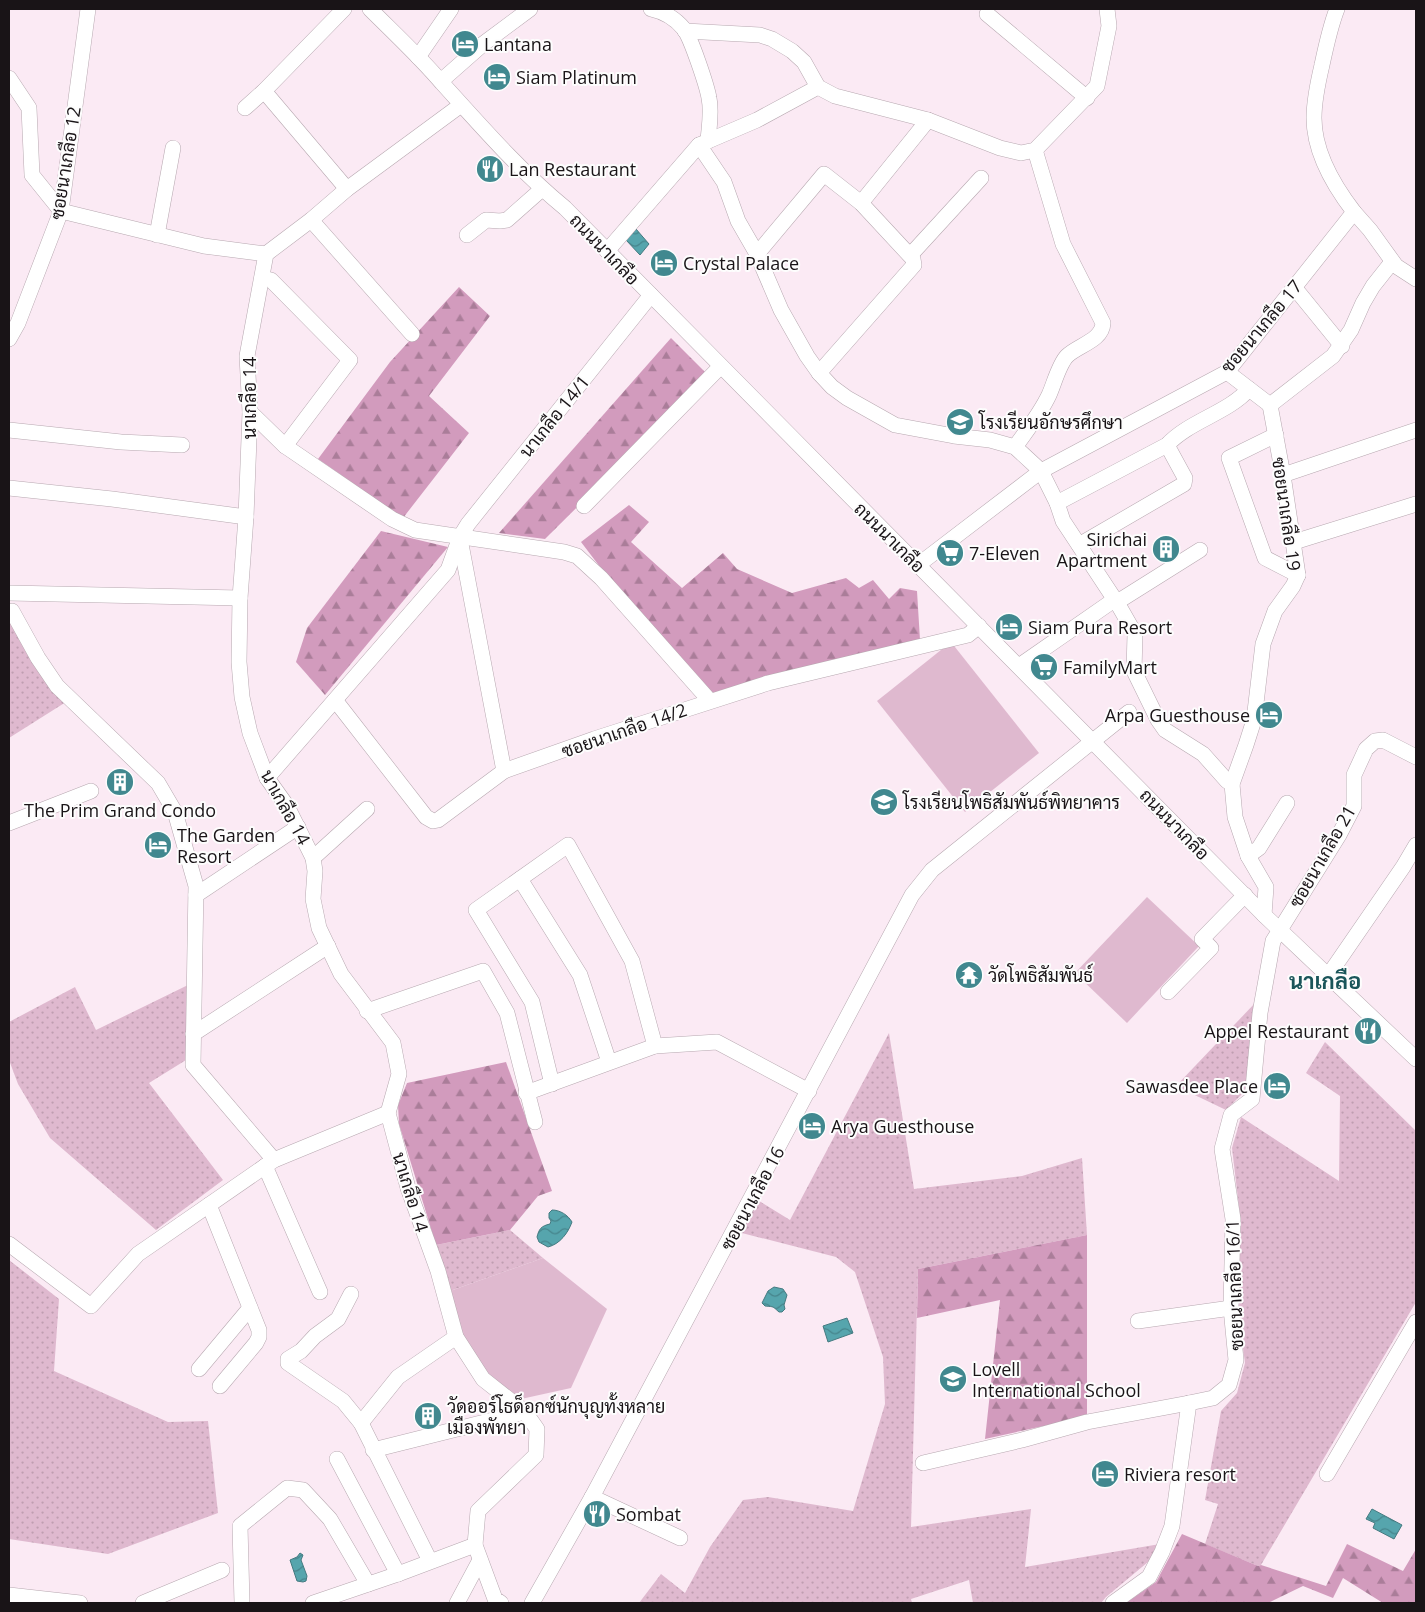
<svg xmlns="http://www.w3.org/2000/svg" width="1425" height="1612" font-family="'Open Sans',Sarabun,sans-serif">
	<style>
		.grass { fill: url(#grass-dots) }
		.forest { fill: url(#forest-firs) }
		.green { fill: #dfb9cf }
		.water { fill: url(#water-waves); stroke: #447a80 }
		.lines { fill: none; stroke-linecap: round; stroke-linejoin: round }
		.minor-casing { stroke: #b7a8b0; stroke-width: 16 }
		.minor { stroke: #fff; stroke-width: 15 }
		.labels { text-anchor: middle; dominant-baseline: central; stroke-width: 4; stroke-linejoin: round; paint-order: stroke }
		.poi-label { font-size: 18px; fill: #191417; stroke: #fdfdfd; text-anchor: start }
		.street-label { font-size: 18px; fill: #191417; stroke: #fdfdfd }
		.district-label { font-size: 22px; font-weight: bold; fill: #1a555a; stroke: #fdfdfd }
	</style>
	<defs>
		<pattern id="grass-dots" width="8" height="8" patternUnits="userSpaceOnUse" patternTransform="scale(1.25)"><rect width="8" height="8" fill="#dfb9cf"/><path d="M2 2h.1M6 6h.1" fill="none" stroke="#bf9eb1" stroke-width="1.8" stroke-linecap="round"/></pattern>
		<pattern id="forest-firs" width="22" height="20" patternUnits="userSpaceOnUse" patternTransform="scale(1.25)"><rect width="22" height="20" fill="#d29bbd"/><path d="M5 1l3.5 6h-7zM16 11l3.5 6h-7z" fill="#aa7d99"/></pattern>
		<pattern id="water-waves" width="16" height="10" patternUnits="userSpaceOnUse" patternTransform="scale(1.25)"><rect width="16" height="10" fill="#56a5ad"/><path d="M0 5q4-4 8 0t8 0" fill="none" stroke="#46858c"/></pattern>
	</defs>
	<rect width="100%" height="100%" fill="#fbeaf4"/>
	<g class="grass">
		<path d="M9,621L54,690L66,702L9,738Z"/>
		<path d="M188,985L186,1060L149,1083L223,1180L156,1230L50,1138L18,1084L9,1060V1022L75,987L96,1030Z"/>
		<path d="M1256,1002L1245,1091L1226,1110L1176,1086Z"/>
		<path d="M889,1033L914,1189L1022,1176L1082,1158L1087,1235L918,1269L911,1527L1031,1509L1025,1567L1160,1544L1148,1562L1106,1597L1101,1603H973L969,1580L911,1599L912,1603H639L661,1574L685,1593L710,1547L743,1500L768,1497L853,1511L885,1404L883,1357L855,1272L836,1257L738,1232L759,1201L790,1220Z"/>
		<path d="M1325,1042L1416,1131V1302L1261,1565L1258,1566L1205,1544L1218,1504L1205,1500L1221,1411L1237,1393L1245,1363L1239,1319L1240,1216L1232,1148L1241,1117L1339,1181L1340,1096L1306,1073Z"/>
		<path d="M510,1230L543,1258L450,1291L436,1245Z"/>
		<path d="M9,1260L59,1299L54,1371L168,1422L208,1421L218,1513L108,1554L9,1539Z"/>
	</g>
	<g class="forest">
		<path d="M459,287L490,316L429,396L469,433L403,518L318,459L390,362Z"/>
		<path d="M671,338L709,376L545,539L499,533Z"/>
		<path d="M629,505L649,522L631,542L682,588L723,553L737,569L792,593L846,578L859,588L873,580L889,599L900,588L917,591L920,640L714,696L636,614L581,542Z"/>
		<path d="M381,531L448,547L325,695L296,662L307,628Z"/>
		<path d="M506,1062L552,1191L538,1196L510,1230L436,1245L399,1124L398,1105L407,1083Z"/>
		<path d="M1087,1235V1418L1039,1427L985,1439L1000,1300L917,1318L918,1269Z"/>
		<path d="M1182,1534L1258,1566L1261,1565L1326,1586L1347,1544L1403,1571L1416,1549V1603H1383L1343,1578L1333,1598L1303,1586L1268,1603H1126L1156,1582Z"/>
	</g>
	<g class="green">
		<path d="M951,642L1039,753L965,812L877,701Z"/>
		<path d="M1147,897L1199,946L1127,1023L1075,973Z"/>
		<path d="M543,1258L607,1309L571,1388L521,1399L488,1377L463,1335L450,1291Z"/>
	</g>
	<g class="water">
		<path d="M636,229L649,244L640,255L626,240Z"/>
		<path d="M552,1210C560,1210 568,1215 572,1222C568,1233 560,1244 548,1247L539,1242L537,1237C539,1229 541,1226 550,1224L551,1221L549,1218V1213Z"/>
		<path d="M774,1287L783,1289L787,1295L784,1305L785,1309L782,1312H779C772,1306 775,1307 765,1306L762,1303L768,1291Z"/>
		<path d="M847,1318L853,1333L828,1342L823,1326Z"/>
		<path d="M1372,1509L1402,1525L1394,1539L1373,1528L1375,1523L1366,1519Z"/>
		<path d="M300,1553L303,1555L301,1560L307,1576L306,1581L303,1582L297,1581L290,1560L297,1557Z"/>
	</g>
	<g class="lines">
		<defs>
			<g id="minor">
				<path d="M370,9C394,33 420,57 442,83C481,126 520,171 565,208L1264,915L1416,1059"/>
				<path d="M987,14L1087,98"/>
				<path d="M685,31L760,35L772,39L792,51L804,62L818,87L835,96L928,120L1000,148L1021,153L1035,150L1097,86L1109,26L1107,9"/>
				<path d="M418,57L451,9"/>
				<path d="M9,78L29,108L32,175L61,211L204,246L266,254"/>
				<path d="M441,81L483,44L530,9"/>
				<path d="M264,91L347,189"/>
				<path d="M461,105L347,189L311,220L266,254L247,356L250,412L246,517L240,598L239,662L242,697L250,733L267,778L287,806L313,858L315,871L313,899L319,928L341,974L393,1043L399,1074L388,1113L408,1188L438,1271L456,1337L483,1379L525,1412L537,1429L536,1455L478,1511L475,1545L495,1599L501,1603"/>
				<path d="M245,108L264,91L344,9"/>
				<path d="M708,141L757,120L818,87"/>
				<path d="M699,145L724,182L738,221L757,254L781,310L807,356L819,373L832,387L847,398L895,425L954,436L990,440L1015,447L1041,471L1057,503L1063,521L1119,606L1135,634L1134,671L1158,720L1165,730L1203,754L1227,781L1232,784"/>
				<path d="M861,203L928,120"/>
				<path d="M1354,212L1370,230L1396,266L1416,279"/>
				<path d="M311,220L412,334"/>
				<path d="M157,235L173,148"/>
				<path d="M467,235L486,220L500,221L507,220L542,189"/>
				<path d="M607,251L699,145L708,141C709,127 712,112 709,98C707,86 691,38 684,29C675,18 665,12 651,9"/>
				<path d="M757,254L824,174L861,203L913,259L914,265L819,373"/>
				<path d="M909,254L915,250L981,178"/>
				<path d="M262,278L271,280L350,360L285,446"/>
				<path d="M1294,287L1342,346"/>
				<path d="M9,339L18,323L61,211L88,9"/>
				<path d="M1227,372L1270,405"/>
				<path d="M250,412L285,446L392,519L415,530L564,552L577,556L601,578L710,701"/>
				<path d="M9,430L121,442L182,445"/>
				<path d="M1276,435L1229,458L1265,558L1298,575"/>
				<path d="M1015,447C1027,430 1040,414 1049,395C1054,384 1059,364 1067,356C1078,345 1102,341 1103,323L1063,244L1035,150"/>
				<path d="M1283,475L1416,430"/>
				<path d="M9,488L112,499L246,517"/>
				<path d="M1057,503L1167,445C1189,421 1228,413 1249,389"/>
				<path d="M584,506L721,366"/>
				<path d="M460,539L504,771"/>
				<path d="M1294,542L1416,504"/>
				<path d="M1079,545L1184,484L1185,478L1167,445"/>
				<path d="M918,565L1041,471L1227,372L1354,212C1334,186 1314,152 1314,118C1314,100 1318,82 1322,65C1326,46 1330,27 1337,9"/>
				<path d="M9,593L240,598"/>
				<path d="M9,612L12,611L38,658L57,686L158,783L175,812L196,886L193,1065L274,1160"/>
				<path d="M1019,666L1114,600L1122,599L1200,550"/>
				<path d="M335,700L426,817L433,821L438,820L504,771L594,739L768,683L968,635L979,626"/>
				<path d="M267,778L448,570L460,537L468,524L651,295"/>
				<path d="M9,823L91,791"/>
				<path d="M1248,856L1259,848L1287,803"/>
				<path d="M313,858L367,809"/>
				<path d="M520,879L580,975L609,1062"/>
				<path d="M196,895L298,827"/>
				<path d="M1264,915L1266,887L1248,856L1235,817L1232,784L1246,745L1254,720L1263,644L1275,611L1293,586L1298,575L1283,475L1270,405L1333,356L1351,330L1363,303L1373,286L1392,262"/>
				<path d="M1328,976L1403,867L1416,845"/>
				<path d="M1168,992L1211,948L1202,939L1245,895"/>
				<path d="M367,1011L483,971L507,1013L535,1122"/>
				<path d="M193,1034L328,946"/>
				<path d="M552,1084L532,1002L476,910L568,845L632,961L655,1046"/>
				<path d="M526,1093L655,1046L717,1042L809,1091"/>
				<path d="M265,1166L320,1292"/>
				<path d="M209,1205L259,1330V1337L256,1343L220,1386"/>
				<path d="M9,1244L91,1306L138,1254L274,1160L388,1113"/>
				<path d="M351,1294L338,1319L315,1336L301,1351L288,1359V1363L343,1401L361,1423L430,1561"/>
				<path d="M1138,1321L1231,1308"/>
				<path d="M199,1369L250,1308"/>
				<path d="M361,1423L398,1377L456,1337"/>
				<path d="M373,1450L525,1412"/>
				<path d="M337,1459L398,1574"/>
				<path d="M923,1463L1022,1440L1087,1422L1189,1403"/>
				<path d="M1327,1474L1416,1322"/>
				<path d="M592,1497L680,1538"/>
				<path d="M9,1595L80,1603"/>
				<path d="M143,1603L222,1570"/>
				<path d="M242,1603L240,1526L287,1488L303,1490L330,1519L368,1584"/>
				<path d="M313,1603L398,1574L475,1545"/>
				<path d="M457,1603L480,1560"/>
				<path d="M532,1603L592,1497L912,895L932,870L1129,712"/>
				<path d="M1113,1603L1149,1577L1162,1552L1172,1526L1189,1403L1213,1398L1229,1385L1236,1360L1231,1308L1233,1219L1222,1149L1231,1115L1252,1099L1260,1013L1273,941L1339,835L1354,806V775L1366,749L1375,741L1383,740L1416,757"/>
			</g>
		</defs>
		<use href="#minor" class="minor-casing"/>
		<use href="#minor" class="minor"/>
	</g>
	<defs>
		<symbol id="hotel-disc" viewBox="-11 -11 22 22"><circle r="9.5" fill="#41888f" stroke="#fdfdfd"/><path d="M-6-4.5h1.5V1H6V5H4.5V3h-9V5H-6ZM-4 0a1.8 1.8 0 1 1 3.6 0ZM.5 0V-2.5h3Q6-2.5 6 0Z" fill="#fff"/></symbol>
		<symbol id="restaurant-disc" viewBox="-11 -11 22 22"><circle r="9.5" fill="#41888f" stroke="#fdfdfd"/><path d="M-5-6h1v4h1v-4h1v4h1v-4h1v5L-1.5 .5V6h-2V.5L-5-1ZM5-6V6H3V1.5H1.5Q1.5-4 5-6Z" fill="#fff"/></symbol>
		<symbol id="school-disc" viewBox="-11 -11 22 22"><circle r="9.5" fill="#41888f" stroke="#fdfdfd"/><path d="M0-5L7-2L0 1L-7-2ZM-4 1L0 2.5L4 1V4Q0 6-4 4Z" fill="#fff"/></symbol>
		<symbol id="building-disc" viewBox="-11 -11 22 22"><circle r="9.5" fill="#41888f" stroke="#fdfdfd"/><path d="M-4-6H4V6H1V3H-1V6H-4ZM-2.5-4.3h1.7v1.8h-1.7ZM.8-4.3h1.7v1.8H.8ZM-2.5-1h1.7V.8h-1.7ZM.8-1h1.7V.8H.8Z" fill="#fff"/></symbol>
		<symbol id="supermarket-disc" viewBox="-11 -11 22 22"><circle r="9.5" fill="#41888f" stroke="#fdfdfd"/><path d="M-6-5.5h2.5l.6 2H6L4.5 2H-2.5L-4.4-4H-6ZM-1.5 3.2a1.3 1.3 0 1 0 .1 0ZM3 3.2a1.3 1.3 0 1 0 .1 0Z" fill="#fff"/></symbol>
		<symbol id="temple-disc" viewBox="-11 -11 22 22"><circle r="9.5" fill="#41888f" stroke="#fdfdfd"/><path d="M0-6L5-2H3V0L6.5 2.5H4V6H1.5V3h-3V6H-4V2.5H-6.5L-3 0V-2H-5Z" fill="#fff"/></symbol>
	</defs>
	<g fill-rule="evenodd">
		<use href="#hotel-disc" x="449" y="28" width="32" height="32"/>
		<use href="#hotel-disc" x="481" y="61" width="32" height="32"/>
		<use href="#restaurant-disc" x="474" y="153" width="32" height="32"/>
		<use href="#hotel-disc" x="648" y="247" width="32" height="32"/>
		<use href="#school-disc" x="944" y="406" width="32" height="32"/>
		<use href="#building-disc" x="1150" y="533" width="32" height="32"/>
		<use href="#supermarket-disc" x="934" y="537" width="32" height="32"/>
		<use href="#hotel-disc" x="993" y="611" width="32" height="32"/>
		<use href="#supermarket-disc" x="1028" y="651" width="32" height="32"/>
		<use href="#hotel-disc" x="1253" y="699" width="32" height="32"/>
		<use href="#building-disc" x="104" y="766" width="32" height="32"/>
		<use href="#school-disc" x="868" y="786" width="32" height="32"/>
		<use href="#hotel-disc" x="142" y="829" width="32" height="32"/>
		<use href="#temple-disc" x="953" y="959" width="32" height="32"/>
		<use href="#restaurant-disc" x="1352" y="1015" width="32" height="32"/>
		<use href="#hotel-disc" x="1261" y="1070" width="32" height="32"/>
		<use href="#hotel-disc" x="796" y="1110" width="32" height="32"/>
		<use href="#school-disc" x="937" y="1363" width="32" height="32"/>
		<use href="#building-disc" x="412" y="1400" width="32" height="32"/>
		<use href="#hotel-disc" x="1089" y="1458" width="32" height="32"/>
		<use href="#restaurant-disc" x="581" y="1498" width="32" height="32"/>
	</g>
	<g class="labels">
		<g class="poi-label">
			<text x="484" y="44">Lantana</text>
			<text x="516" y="77">Siam Platinum</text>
			<text x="509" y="169">Lan Restaurant</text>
			<text x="683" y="263">Crystal Palace</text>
			<text x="979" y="422">โรงเรียนอักษรศึกษา</text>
			<text x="1147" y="539" text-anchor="end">Sirichai<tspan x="1147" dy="21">Apartment</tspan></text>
			<text x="969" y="553">7-Eleven</text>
			<text x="1028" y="627">Siam Pura Resort</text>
			<text x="1063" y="667">FamilyMart</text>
			<text x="1250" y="715" text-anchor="end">Arpa Guesthouse</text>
			<text x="903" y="802">โรงเรียนโพธิสัมพันธ์พิทยาคาร</text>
			<text x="120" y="810" text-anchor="middle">The Prim Grand Condo</text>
			<text x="177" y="835">The Garden<tspan x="177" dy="21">Resort</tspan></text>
			<text x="988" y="975">วัดโพธิสัมพันธ์</text>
			<text x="1349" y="1031" text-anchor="end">Appel Restaurant</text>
			<text x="1258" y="1086" text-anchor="end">Sawasdee Place</text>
			<text x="831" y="1126">Arya Guesthouse</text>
			<text x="972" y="1369">Lovell<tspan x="972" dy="21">International School</tspan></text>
			<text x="447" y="1406">วัดออร์โธด็อกซ์นักบุญทั้งหลาย<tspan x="447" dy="21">เมืองพัทยา</tspan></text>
			<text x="1124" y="1474">Riviera resort</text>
			<text x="616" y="1514">Sombat</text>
		</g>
		<g class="street-label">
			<text transform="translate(65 163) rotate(-81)">ซอยนาเกลือ 12</text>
			<text transform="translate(605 249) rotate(46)">ถนนนาเกลือ</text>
			<text transform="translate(1261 326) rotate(-50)">ซอยนาเกลือ 17</text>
			<text transform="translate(249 398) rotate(-90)">นาเกลือ 14</text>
			<text transform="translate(554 416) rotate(-51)">นาเกลือ 14/1</text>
			<text transform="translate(1287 514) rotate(82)">ซอยนาเกลือ 19</text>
			<text transform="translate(890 537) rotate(45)">ถนนนาเกลือ</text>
			<text transform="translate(624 730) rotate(-19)">ซอยนาเกลือ 14/2</text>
			<text transform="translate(286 807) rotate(61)">นาเกลือ 14</text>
			<text transform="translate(1175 824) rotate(46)">ถนนนาเกลือ</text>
			<text transform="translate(1322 856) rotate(-60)">ซอยนาเกลือ 21</text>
			<text transform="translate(411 1192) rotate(73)">นาเกลือ 14</text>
			<text transform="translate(752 1198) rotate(-62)">ซอยนาเกลือ 16</text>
			<text transform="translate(1234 1285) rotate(-92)">ซอยนาเกลือ 16/1</text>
		</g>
		<g class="district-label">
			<text x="1325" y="980">นาเกลือ</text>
		</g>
	</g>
	<rect width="1425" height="1612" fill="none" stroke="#191417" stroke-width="20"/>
</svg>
